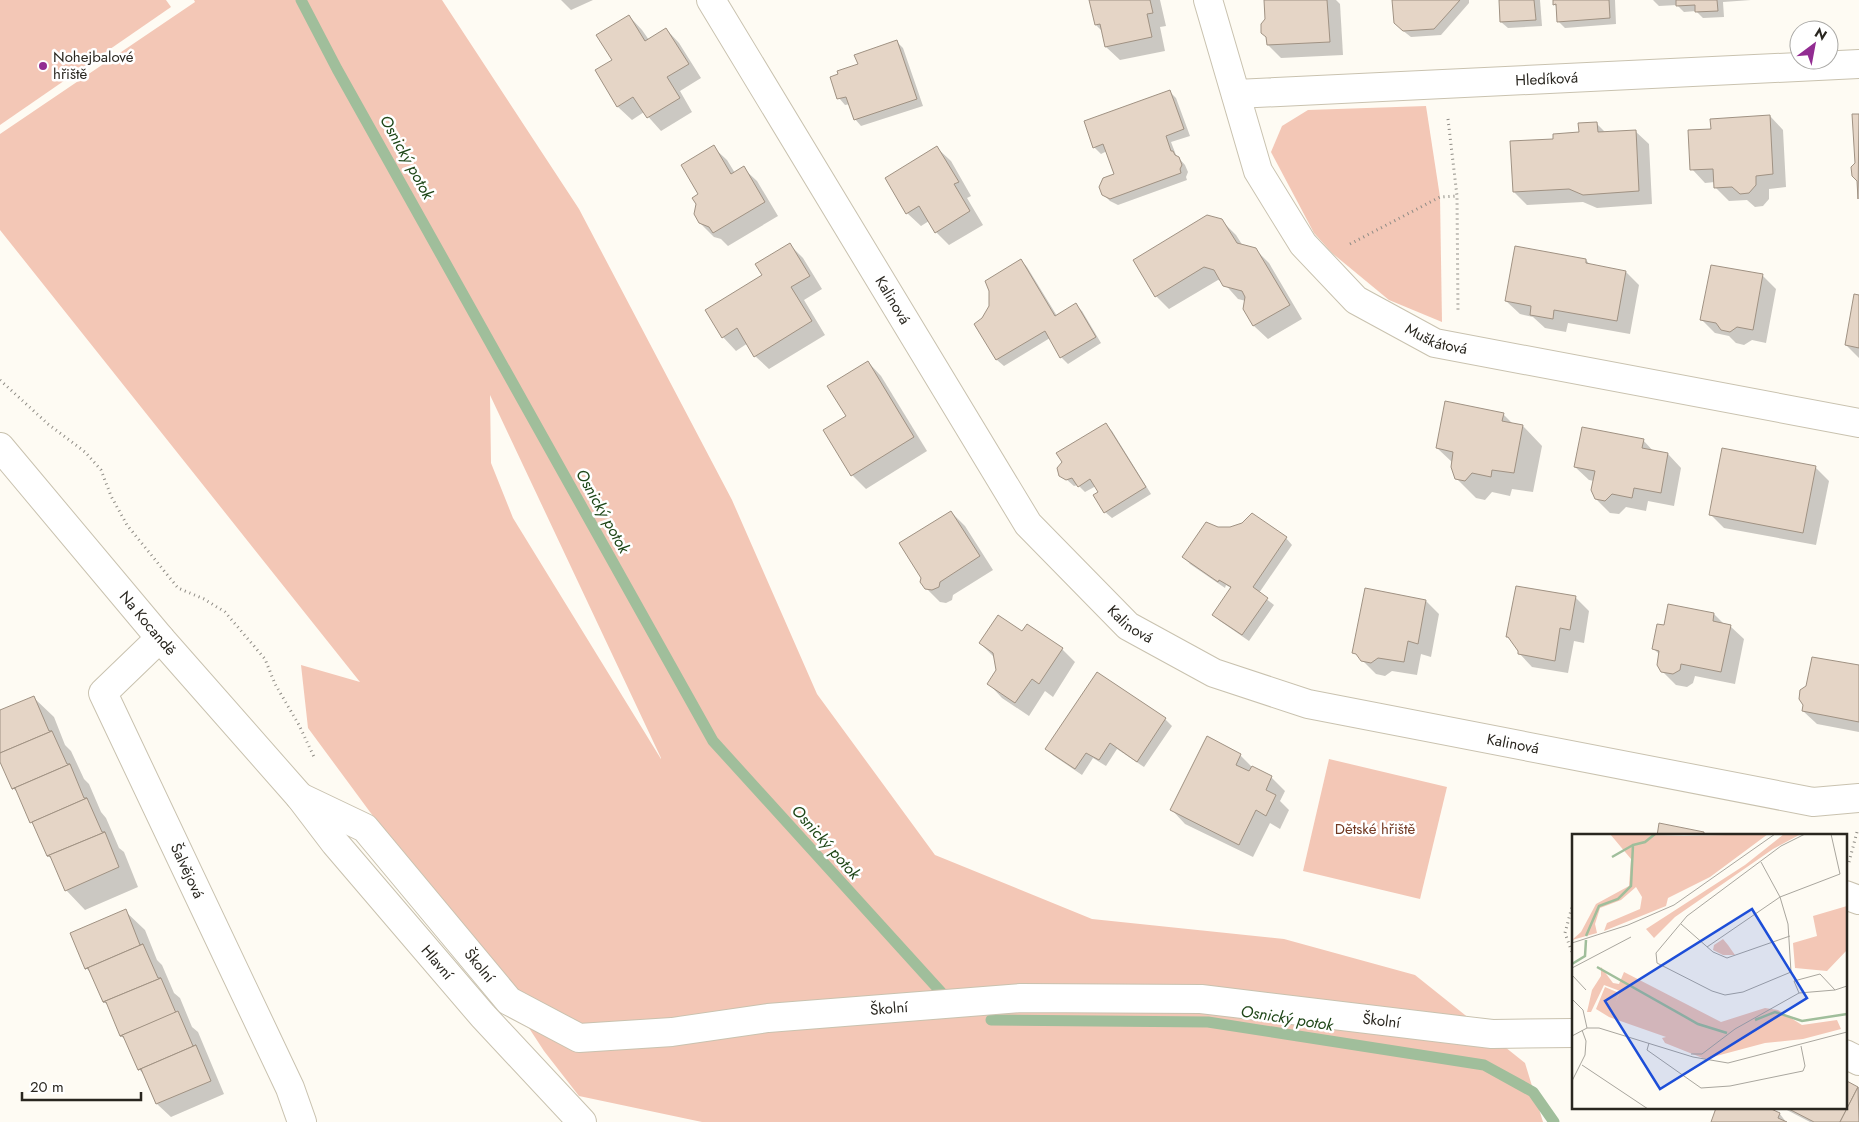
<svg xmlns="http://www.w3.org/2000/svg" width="1859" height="1122" font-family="Jost,sans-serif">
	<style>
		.green { fill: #f3c7b6; fill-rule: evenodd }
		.shadow { fill: #0003 }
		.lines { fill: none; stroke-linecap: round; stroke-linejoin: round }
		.stream { stroke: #a0be9b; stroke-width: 11 }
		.building { fill: #e5d5c6; stroke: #a09283 }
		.street-casing { stroke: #c9c2af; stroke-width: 30 }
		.path { stroke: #8f8c85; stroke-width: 3; stroke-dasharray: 1 4; stroke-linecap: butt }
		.street { stroke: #fff; stroke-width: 28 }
		.poi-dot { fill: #922c92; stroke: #fff; stroke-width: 2 }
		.labels { text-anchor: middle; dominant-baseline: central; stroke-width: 5; stroke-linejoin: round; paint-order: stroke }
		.poi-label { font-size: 15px; fill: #29261f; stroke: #fff; text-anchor: start }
		.street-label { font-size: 15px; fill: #29261f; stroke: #fff }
		.park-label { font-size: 15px; fill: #713821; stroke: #fff }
		.water-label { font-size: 16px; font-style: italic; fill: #1e4617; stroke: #fff }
		.inset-river { fill: none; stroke: #a0be9b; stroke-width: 2.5 }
		.inset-road { fill: none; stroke: #a9a69e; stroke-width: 1 }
		.view { fill: #1d4ed8; fill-opacity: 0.15; stroke: #1d4ed8; stroke-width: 2.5 }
		.inset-edge { fill: none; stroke: #29261f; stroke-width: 2.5 }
	</style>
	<rect width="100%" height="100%" fill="#fefbf3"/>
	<g class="green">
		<path d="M0,0H166L171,7L0,125Z"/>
		<path d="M194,0H442L579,209L732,500L817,694L935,855L1092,919L1284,939L1415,975L1525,1063L1543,1122H702L579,1096L544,1051L478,950L370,812L308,728L301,665L360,682L0,230V134L195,2ZM490,395L661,758V759L513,518L491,463Z"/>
		<path d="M1426,106L1440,197L1442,322L1389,300L1332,253L1314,233L1271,152L1282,126L1308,110Z"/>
		<path d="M1329,759L1447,787L1420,899L1303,871Z"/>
	</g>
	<g class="shadow">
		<path d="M561,0H593L571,10Z"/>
		<path d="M1090,0H1160L1166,26L1160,27L1165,51L1120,60L1106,47L1103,32L1096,25Z"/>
		<path d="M1265,0H1336L1340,4L1343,55L1281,58L1268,45Z"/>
		<path d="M1394,0H1469V3L1441,35L1411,37L1402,30Z"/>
		<path d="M1500,0H1540L1542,26L1508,28L1501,22Z"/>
		<path d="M1554,0H1615L1616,24L1565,28L1558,21L1557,7L1554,4Z"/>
		<path d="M1653,0H1751L1723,2L1724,17L1703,18L1696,11L1684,12L1677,5L1659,6Z"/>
		<path d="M629,16L642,30L649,40L666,29L679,43L701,78L680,91L692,112L661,131L644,112L632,120L618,107L597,71L613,61Z"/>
		<path d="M897,42L903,48L923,106L861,126L855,119L850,104L845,105L839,98L859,64Z"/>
		<path d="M1170,92L1176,98L1190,136L1171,142L1176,155L1185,165L1188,172L1186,177L1187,180L1118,205L1110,201L1103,194L1116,175L1107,151L1101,154L1094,147Z"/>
		<path d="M1859,115V196L1854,116Z"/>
		<path d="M1770,116L1783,130L1786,187L1769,189V199L1763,206L1755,207L1747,200L1729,201L1715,187V182L1705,183L1692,169L1712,130Z"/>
		<path d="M1597,124L1605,132L1635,131L1649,144L1652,204L1597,208L1583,202L1527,205L1514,192L1555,140L1580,134Z"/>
		<path d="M713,147L727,160L735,173L743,168L757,181L778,216L728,246L721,239L714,237L700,223L697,204Z"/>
		<path d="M937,148L951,161L971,196L967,198L983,225L949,245L936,232L929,221L921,226L907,213Z"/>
		<path d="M1222,221L1236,235L1243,246L1255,249L1269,263L1302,319L1268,339L1254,326L1244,309L1246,301L1238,299L1222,281L1218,280L1169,309L1156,296Z"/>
		<path d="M789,244L803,258L822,289L804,300L825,335L769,369L755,356L748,343L736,351L723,337L764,276Z"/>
		<path d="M1021,260L1027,267L1057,316L1076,305L1082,311L1101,343L1068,364L1061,357L1050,338L1004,366L997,360L976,325L983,318Z"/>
		<path d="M1586,260L1591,266L1626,272L1639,285L1630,334L1568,323L1566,332L1545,328L1533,317L1520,314L1506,301Z"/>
		<path d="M1712,266L1763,276L1776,289L1766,343L1752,340L1744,345L1736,343L1729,336L1715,333L1702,320Z"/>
		<path d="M1859,296V358L1846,345Z"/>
		<path d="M868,362L881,376L927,451L866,489L852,475L847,416Z"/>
		<path d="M1503,414L1513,424L1523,426L1542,446L1533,492L1512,489L1510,496L1492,492L1485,500L1476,498L1456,478L1453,463L1437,448Z"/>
		<path d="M1105,424L1112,431L1151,494L1112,518L1105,512L1100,492L1096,486L1085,492L1078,485L1074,486L1066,479Z"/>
		<path d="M1643,440L1654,452L1668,454L1681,468L1674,506L1648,501L1646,511L1626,507L1619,514L1610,513L1596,499L1594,481L1589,480L1575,467Z"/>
		<path d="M1815,467L1829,481L1816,545L1724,528L1710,514Z"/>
		<path d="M951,512L965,526L993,570L953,595L952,600L946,603L940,602L926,588Z"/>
		<path d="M1218,528L1286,538L1292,545L1259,593L1274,605L1249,641L1220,621L1213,614L1231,588L1226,585L1225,588L1190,564L1184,557Z"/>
		<path d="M1576,598L1589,611L1584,643L1574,641L1568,673L1532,667L1519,653L1514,643L1507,637Z"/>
		<path d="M1426,601L1439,614L1431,657L1421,654L1417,675L1392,671L1385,676L1376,674L1354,652Z"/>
		<path d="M1669,606L1714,614L1725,625L1730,626L1744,639L1735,684L1695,676L1693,683L1687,687L1676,685L1662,671L1660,655L1654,649L1665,626Z"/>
		<path d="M1023,633L1062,649L1075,662L1053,697L1045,691L1029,716L1002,698L989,684L998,670L994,657L980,643Z"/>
		<path d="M1859,667V732L1817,724L1803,711Z"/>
		<path d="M34,698L54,717L65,745L71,751L84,779L89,784L101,812L106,818L119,848L124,852L138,887L85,910L66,890L54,861L48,856L36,828L31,822L19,794L13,788L0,760V712Z"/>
		<path d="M1165,719L1172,726L1144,767L1117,749L1106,766L1093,758L1082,775L1054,756L1047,749Z"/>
		<path d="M1240,755L1254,769L1271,777L1285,791L1280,801L1289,810L1280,829L1270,823L1253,857L1185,824L1172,810Z"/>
		<path d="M125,911L145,930L157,960L162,965L174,993L180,998L192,1027L198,1032L224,1094L171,1117L157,1104L144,1075L139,1069L127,1041L121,1036L110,1007L104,1002L92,974L87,969L72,934Z"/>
		<path d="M1845,1081L1859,1088V1122H1810L1783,1108H1845Z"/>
		<path d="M1767,1108L1780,1114L1786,1122H1712Z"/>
	</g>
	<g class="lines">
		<g class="stream">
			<path d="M301,0L337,69L713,741L941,992"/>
			<path d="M991,1020L1208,1022L1484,1065L1533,1092L1554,1122"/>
		</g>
	</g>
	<g class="building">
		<path d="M1089,0H1150L1153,13L1147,14L1152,37L1105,47L1100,24L1095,25Z"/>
		<path d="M1264,0H1327L1330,42L1267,45L1266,37L1261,33V24L1265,19Z"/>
		<path d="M1392,0H1460L1434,29L1403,31L1394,23Z"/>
		<path d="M1499,0H1534L1536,20L1500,22Z"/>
		<path d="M1553,0H1609L1610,18L1557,22L1556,4L1553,5Z"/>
		<path d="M1676,0H1717L1718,11L1695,12V5L1676,6Z"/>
		<path d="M629,15L645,41L666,28L689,64L667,77L680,98L647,118L633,97L617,107L595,70L612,60L596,35Z"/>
		<path d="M897,40L917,99L854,120L846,97L837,99L830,77L838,74L837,71L858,64L854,55Z"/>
		<path d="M1170,90L1184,129L1166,136L1171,151H1173L1175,155L1179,157L1182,165L1180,169L1181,173L1110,199L1102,195L1099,187L1103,178L1114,174L1103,144L1093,148L1084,121Z"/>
		<path d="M1852,114H1859L1858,199L1857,181L1852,176L1851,167L1855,163Z"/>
		<path d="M1770,115L1773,174L1756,176V185L1749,193L1740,194L1732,187L1714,188L1713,169L1690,170L1688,130L1711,129L1710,119Z"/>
		<path d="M1597,122L1598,132L1636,130L1639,191L1583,195L1569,189L1513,192L1510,141L1553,139V134L1579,132L1578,123Z"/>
		<path d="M714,145L731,174L744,166L765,202L713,233L709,227L699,223L694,214L696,204L692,198L698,194L681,165Z"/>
		<path d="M937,146L959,182L954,184L970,211L935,233L919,206L906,214L885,178Z"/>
		<path d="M1207,215L1222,219L1237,243L1256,248L1290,305L1253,326L1243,309L1245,297L1242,291L1223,286L1214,270L1204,267L1155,297L1133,260Z"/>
		<path d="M790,243L810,276L791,287L812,321L754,357L737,328L722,338L705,310L762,275L755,264Z"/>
		<path d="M1515,246L1586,259V263L1626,271L1617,321L1554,310L1553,319L1530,315L1531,306L1505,301Z"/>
		<path d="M1021,259L1055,316L1076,303L1096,337L1060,358L1045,331L996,360L974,324L982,318L989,306V291L985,281Z"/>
		<path d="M1711,265L1763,274L1753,330L1737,327L1730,332L1721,330L1716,323L1700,320Z"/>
		<path d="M1854,294L1859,295V348L1845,345Z"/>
		<path d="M868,361L914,437L851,476L823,430L846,416L827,386Z"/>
		<path d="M1445,401L1504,413L1502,421L1523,425L1514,473L1492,470L1491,477L1472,473L1465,481L1455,479L1451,467L1453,452L1436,448Z"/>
		<path d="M1106,423L1146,487L1104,513L1093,495L1098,492L1090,479L1078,487L1072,478L1066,480L1059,476L1057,468L1062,462L1056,453Z"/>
		<path d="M1582,427L1644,439L1642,448L1668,453L1661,493L1634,488L1632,498L1612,494L1605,501L1595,499L1591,490L1595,471L1574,467Z"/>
		<path d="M1722,448L1816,466L1803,533L1709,515Z"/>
		<path d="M951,511L980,556L940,582L939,587L932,590L925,589L920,582L921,578L899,543Z"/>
		<path d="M1252,513L1287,537L1253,587L1268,598L1242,635L1212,615L1231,587L1219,580L1218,582L1182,557L1206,522L1218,527H1230L1242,523Z"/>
		<path d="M1516,586L1576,596L1570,630L1560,628L1555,661L1518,654V651L1508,637H1506Z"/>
		<path d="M1365,588L1426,600L1418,644L1408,641L1404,662L1378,658L1371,663L1361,661L1356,654L1352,653Z"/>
		<path d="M1668,604L1714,613L1713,621L1731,625L1721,672L1681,664L1680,670L1673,674L1661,672L1657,665L1659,651L1652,649L1657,624L1664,625Z"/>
		<path d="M998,615L1022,631L1027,624L1063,648L1039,684L1032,679L1015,703L987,684L996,670L993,653L979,643Z"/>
		<path d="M1812,657L1859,665V722L1802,711L1803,705L1799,699L1800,690L1806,686Z"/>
		<path d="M1097,672L1166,718L1137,762L1110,743L1099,760L1086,753L1075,769L1045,749Z"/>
		<path d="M34,696L49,731H52L0,753V710Z"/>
		<path d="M52,731L67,764H70L12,789L0,762V753Z"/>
		<path d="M1207,736L1241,754L1236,765L1249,771L1252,766L1272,776L1266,790L1276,795L1266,816L1256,810L1239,845L1170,810Z"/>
		<path d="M70,764L84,798H87L30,823L15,788L12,789Z"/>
		<path d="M87,798L102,832H105L47,856L32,822Z"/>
		<path d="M1659,823L1704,832V836H1657Z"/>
		<path d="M105,832L119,867L65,891L50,856H47Z"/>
		<path d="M126,909L140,945L143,944L85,969L70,933Z"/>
		<path d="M143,944L158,978H161L103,1002L88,968L85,969Z"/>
		<path d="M161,978L176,1013L120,1036L106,1002H103Z"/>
		<path d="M178,1011L193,1046L196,1045L138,1070L123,1036H120Z"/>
		<path d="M196,1045L211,1081L156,1104L141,1069L138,1070Z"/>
		<path d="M1845,1080L1858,1087L1840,1122H1814L1787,1108H1845Z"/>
		<path d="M1858,1087L1859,1122H1840Z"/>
		<path d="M1716,1108H1769L1780,1113L1778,1118L1787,1122H1711Z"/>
	</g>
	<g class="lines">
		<defs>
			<g id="street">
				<path id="s1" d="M711,0L1028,524L1128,626L1214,673L1308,704L1813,802L1859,798"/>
				<path id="s2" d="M1208,0L1258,171L1303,244L1356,300L1435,343L1859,423"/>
				<path id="s3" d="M1236,94L1859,64"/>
				<path id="s4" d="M0,447L160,638L300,797L335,843L483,1016L582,1122"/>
				<path id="s5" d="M160,638L103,693L290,1088L302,1122"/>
				<path id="s6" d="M300,797L365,828L509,1001L579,1038L672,1032L768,1018L1021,998L1201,999L1492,1034L1573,1033"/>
				<path d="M1845,895L1859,900"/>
				<path d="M1845,1054L1859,1061"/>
			</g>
		</defs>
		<use href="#street" class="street-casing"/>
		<g class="path">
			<path d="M1448,119L1457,196L1458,312"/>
			<path d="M1350,244L1440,197L1457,196"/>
			<path d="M0,380L48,424L85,452L101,470L111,496L127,525L178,588L204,599L225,612L265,659L275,684L299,725L315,759"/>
			<path d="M1849,862L1857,832"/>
			<path d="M1573,903L1565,933L1573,955"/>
		</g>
		<use href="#street" class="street"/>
	</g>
	<circle class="poi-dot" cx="43" cy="66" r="5"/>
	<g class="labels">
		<g class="poi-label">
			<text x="53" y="57">Nohejbalové<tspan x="53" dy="17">hřiště</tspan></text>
		</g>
		<g class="street-label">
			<text stroke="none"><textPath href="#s3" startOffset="311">Hledíková</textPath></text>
			<text stroke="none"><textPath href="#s1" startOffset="351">Kalinová</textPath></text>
			<text stroke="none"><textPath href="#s2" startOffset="431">Muškátová</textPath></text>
			<text stroke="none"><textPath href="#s4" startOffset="230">Na Kocandě</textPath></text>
			<text stroke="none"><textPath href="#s1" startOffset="756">Kalinová</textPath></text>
			<text stroke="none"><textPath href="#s1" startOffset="1161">Kalinová</textPath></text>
			<text stroke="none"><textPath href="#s5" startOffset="276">Šalvějová</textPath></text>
			<text stroke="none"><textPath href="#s4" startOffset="676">Hlavní</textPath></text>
			<text stroke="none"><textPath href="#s6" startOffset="251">Školní</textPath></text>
			<text stroke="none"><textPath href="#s6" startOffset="688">Školní</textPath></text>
			<text stroke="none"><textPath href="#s6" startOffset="1182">Školní</textPath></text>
		</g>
		<g class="park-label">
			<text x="1375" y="829">Dětské hřiště</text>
		</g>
		<g class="water-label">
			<text transform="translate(407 157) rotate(61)">Osnický potok</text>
			<text transform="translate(603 511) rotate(61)">Osnický potok</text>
			<text transform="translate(826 842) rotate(48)">Osnický potok</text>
			<text transform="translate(1287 1018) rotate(9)">Osnický potok</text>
		</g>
	</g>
	<g transform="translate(1572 834)">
		<rect width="275" height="275" fill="#fefbf3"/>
		<path d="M38,0L112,2L196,0L138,43L96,64L94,72L32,97L35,89L68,75L70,63L64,53L49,66L28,74L23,90L25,99L0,106L9,98L24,70L57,52L59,25ZM212,0H229L201,15L103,83L82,104L74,95L173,31ZM275,72V116L255,137L223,134L221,109L245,102L241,82ZM151,105L156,111L163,121H151L141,116L142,111ZM29,133L41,149L47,150L52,138L149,188L193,174L206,176L230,191L265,186L269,195L231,205L193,209L133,225L93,209L90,204L94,203L37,183L24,175L33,153L47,159L43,170L48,157L32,151L19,178H15L20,156L29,142Z" fill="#f3c7b6"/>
		<path class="inset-river" d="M40,23L61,11M14,102L27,72L46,65L59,52L61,11L73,8L83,0M0,130L13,122L14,106M25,133L126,190L155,199M183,186L203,178L230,187L275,180"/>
		<path class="inset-road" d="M189,28L208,63L216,90L219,138L171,158L153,161L140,157L85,129L84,119L115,82L209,12L233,0M109,90L141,118L155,124L218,102M0,109L56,91L102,71L203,0M135,113L208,63L268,40L259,0M0,134L59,103M0,141L14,156M263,156L248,140L222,147L227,159L263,156L275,152M0,165L11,176L15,194M0,202L15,194H27L121,223L156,229L275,198M77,209L75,216L129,254L158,252L231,237L233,232L229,212M119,220H130L163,195L227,159M10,231L76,275M0,247L13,221L14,207L10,196"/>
		<path class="view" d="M180,75L235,164L88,255L33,167Z"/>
		<rect width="275" height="275" class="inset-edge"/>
	</g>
	<g transform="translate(1814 45) rotate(32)"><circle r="24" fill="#ffffff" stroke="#a9a8a5"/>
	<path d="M0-4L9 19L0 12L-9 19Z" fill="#922c92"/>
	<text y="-8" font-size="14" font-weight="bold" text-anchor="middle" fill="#29261f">N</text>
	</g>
	<path d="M22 1092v8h119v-8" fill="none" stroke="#29261f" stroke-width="2.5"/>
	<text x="30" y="1092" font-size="15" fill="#29261f" stroke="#ffffff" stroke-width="4" paint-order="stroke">20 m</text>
</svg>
